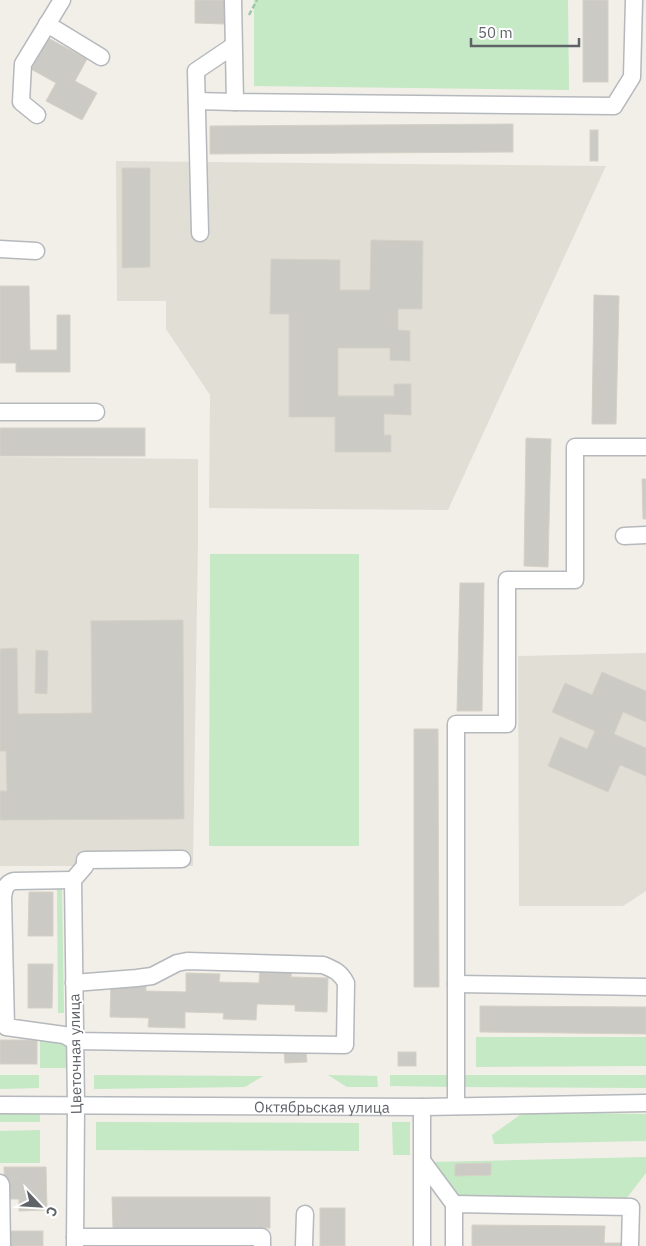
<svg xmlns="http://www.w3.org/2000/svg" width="646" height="1246" font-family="'IBM Plex Sans',sans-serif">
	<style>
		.education { fill: #e1ded6 }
		.green { fill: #c5e8c5 }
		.building { fill: #cccac5; stroke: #d6d1c6 }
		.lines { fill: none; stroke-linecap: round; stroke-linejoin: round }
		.minor-casing { stroke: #b5b8bc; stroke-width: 19 }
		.path { stroke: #9cc7a9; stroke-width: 2.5; stroke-dasharray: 5 2.5; stroke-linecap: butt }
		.minor { stroke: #fff; stroke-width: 16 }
		.labels { text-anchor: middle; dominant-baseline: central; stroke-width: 4; stroke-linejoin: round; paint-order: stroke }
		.street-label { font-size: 15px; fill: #5f6368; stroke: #fff }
	</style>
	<rect width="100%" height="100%" fill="#f1efe8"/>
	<g class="education">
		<path d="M116,161L606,166L448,510L209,508L210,395L166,329V301H117Z"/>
		<path d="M0,457L198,459V538L193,866H0Z"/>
		<path d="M646,653V891L623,906H519L518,656Z"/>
	</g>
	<g class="green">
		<path d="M254,0H568L569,90L254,86Z"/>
		<path d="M210,554H359V846H209Z"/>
		<path d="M62,887L64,1013H58L57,888Z"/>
		<path d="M476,1037H646V1066L476,1067Z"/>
		<rect x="40" y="1039" width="27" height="29"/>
		<path d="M0,1075H39V1088L0,1089Z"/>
		<path d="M94,1075L263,1076L245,1087L94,1089Z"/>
		<path d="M328,1075L377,1076L378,1087H347Z"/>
		<path d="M390,1075H452V1087L390,1086Z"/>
		<path d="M459,1075H646V1088L458,1087Z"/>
		<rect x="0" y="1108" width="40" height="14"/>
		<path d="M524,1112L646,1114V1141L494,1144L492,1135Z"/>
		<path d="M96,1122L359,1123V1151L96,1150Z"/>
		<path d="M392,1122H410V1155H393Z"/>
		<path d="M40,1130V1163H0V1131Z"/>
		<path d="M646,1157V1173L626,1199L456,1195L432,1162Z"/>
	</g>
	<g class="building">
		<path d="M195,0H225V24L195,23Z"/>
		<rect x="583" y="0" width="25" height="82"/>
		<path d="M48,38L87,59L75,81L97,93L82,120L46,101L56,83L31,69Z"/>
		<path d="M513,124V152L210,154V126Z"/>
		<rect x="590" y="130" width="8" height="31"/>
		<path d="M122,168H150V267L122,268Z"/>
		<path d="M371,240L423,241L422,309H398V330L410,331V361L390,360V348H338V396H394V384H411V415L384,414V435H391V452H335V417H289V314H270L271,259L340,260V290H370Z"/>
		<path d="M0,286H29L30,350H57V315H70V372H16V363H0Z"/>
		<path d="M594,295L619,296L616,424H592Z"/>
		<rect x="0" y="428" width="145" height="28"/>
		<path d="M526,438L551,439L548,567L524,566Z"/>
		<path d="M642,479H646V519H643Z"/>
		<path d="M460,583H484L482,711H457Z"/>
		<path d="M183,620L184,819L0,820V791H7L6,751H0V649L17,648L18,714L92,713L91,621Z"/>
		<path d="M36,650L48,651L47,694L35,693Z"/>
		<path d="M602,672L646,691V722L623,712L614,734L646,748V776L620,765L608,792L548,766L560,737L587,749L595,731L552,712L565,683L592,695Z"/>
		<path d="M414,729H438L439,987H414Z"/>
		<path d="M29,892H53V936H28Z"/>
		<path d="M28,964H53L52,1008H28Z"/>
		<path d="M260,965L292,966L291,977L328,978L327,1012L295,1011V1005L257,1004L256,1020L223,1019L224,1013L185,1012V1028L148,1027L149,1018L110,1017L111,982L146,983V991L186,992V973L220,974L219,982L259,983Z"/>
		<path d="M480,1006L646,1007V1034L480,1032Z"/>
		<rect x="0" y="1040" width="37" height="24"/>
		<path d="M306,1051L307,1062L285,1063L284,1052Z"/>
		<rect x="398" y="1052" width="18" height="14"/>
		<path d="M491,1163V1175L455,1176V1164Z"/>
		<path d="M4,1167H46L47,1210L19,1211V1199H5Z"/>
		<path d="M112,1197H270V1228L113,1229Z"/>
		<rect x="320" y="1208" width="25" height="38"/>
		<path d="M472,1225L605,1226L604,1243H627V1246H472Z"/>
		<rect x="10" y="1231" width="33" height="15"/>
	</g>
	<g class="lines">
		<defs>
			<g id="minor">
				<path d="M233,0L235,102L614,106L632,77L634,0"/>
				<path d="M47,24L101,57"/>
				<path d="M197,101L235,102"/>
				<path d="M37,115L21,102L23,64L62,0"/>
				<path d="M200,233L196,71L233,46"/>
				<path d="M0,249L36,251"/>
				<path d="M0,412H96"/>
				<path d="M624,536L646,535"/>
				<path d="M73,880L14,881C6,883 4,889 3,898L6,1027L64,1035L75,1041L345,1045L346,983C340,972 335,970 323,965L187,961L177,963L152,976L137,978L74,983"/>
				<path d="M456,984L646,987"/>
				<path id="s1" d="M0,1105L422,1107L646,1103"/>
				<path d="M456,1106V724H507V580H575V447H646"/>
				<path d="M423,1162L454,1204"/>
				<path d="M0,1183L1,1185L2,1246"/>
				<path d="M75,1237H262V1246"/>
				<path d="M75,1246L76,1105L73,880L85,866V860L182,859"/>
				<path d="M304,1246L305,1214"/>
				<path d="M422,1246V1107"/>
				<path d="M454,1246V1204L631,1207L630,1246"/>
			</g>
		</defs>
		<use href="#minor" class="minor-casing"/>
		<path class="path" d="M249,15L257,0"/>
		<use href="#minor" class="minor"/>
	</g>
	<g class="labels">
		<g class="street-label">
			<text transform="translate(75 1054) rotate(-91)">Цветочная улица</text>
			<text stroke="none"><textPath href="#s1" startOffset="322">Октябрьская улица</textPath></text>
		</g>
	</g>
	<g transform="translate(40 1206) rotate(115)" stroke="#ffffff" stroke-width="4" paint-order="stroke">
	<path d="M0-4L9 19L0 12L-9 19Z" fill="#5f6368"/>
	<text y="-8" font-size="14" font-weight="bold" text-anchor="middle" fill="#5f6368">С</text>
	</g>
	<path d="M471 38v8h108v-8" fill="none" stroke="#5f6368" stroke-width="2.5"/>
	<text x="478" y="38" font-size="15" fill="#5f6368" stroke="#ffffff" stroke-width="4" paint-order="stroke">50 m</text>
</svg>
